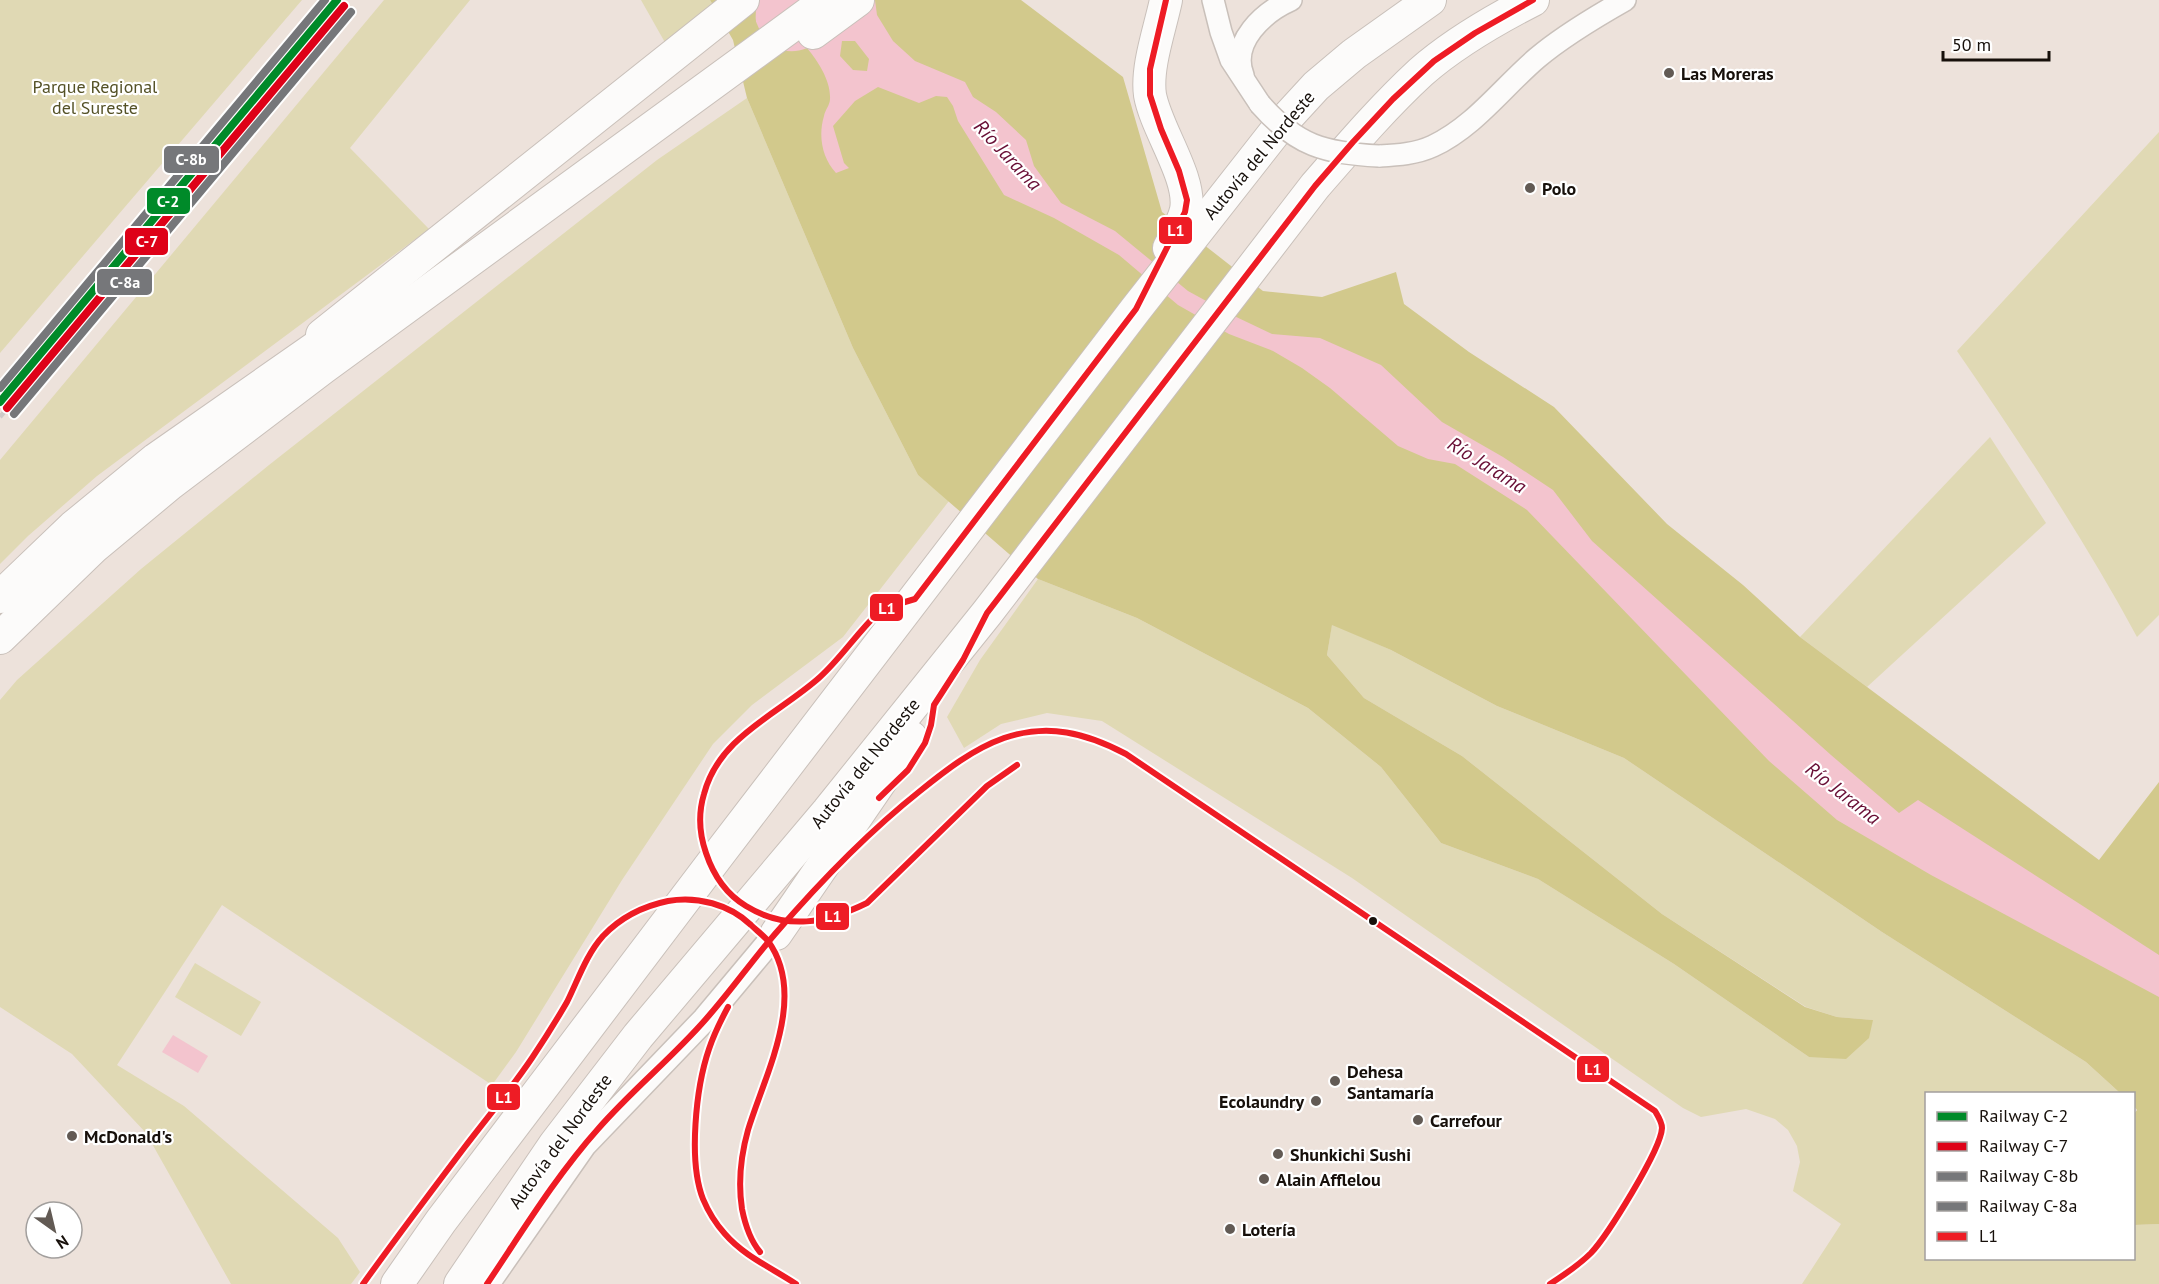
<svg xmlns="http://www.w3.org/2000/svg" width="2159" height="1284" font-family="'PT Sans',sans-serif">
	<style>
		.green { fill: #e0d9b4 }
		.forest { fill: #d2c98c }
		.water { fill: #f3c4ce; fill-rule: evenodd }
		.lines { fill: none; stroke-linecap: round; stroke-linejoin: round }
		.tertiary-casing { stroke: #c9c0ba; stroke-width: 24 }
		.secondary-casing { stroke: #c9c0ba; stroke-width: 27 }
		.motorway-casing { stroke: #c9c0ba; stroke-width: 34 }
		.tertiary { stroke: #fcfbfa; stroke-width: 21 }
		.secondary { stroke: #fcfbfa; stroke-width: 24 }
		.motorway { stroke: #fcfbfa; stroke-width: 32 }
		.rail { stroke: #cecac8; stroke-width: 4.5; stroke-dasharray: 9 4.5; stroke-linecap: butt }
		.tertiary-bridge-casing { stroke: #c9c0ba; stroke-width: 24; stroke-linecap: butt }
		.tertiary-bridge { stroke: #fcfbfa; stroke-width: 21 }
		.bus-1-casing { stroke: #fff; stroke-width: 10 }
		.bus-1 { stroke: #ee1c25; stroke-width: 6 }
		.rail-1-casing { stroke: #fff; stroke-width: 12 }
		.rail-2-casing { stroke: #fff; stroke-width: 12 }
		.rail-3-casing { stroke: #fff; stroke-width: 12 }
		.rail-4-casing { stroke: #fff; stroke-width: 12 }
		.rail-1 { stroke: #008a29; stroke-width: 8 }
		.rail-2 { stroke: #de0118; stroke-width: 8 }
		.rail-3 { stroke: #76777a; stroke-width: 8 }
		.rail-4 { stroke: #76777a; stroke-width: 8 }
		.poi-dot { fill: #625a54; stroke: #fff; stroke-width: 2 }
		.bus-dot { fill: #17100b; stroke: #fff; stroke-width: 2 }
		.labels { text-anchor: middle; dominant-baseline: central; stroke-width: 4.5; stroke-linejoin: round; paint-order: stroke }
		.poi-label { font-size: 18px; font-weight: bold; fill: #17100b; stroke: #fff; text-anchor: start }
		.park-label { font-size: 18px; fill: #545126; stroke: #fff }
		.street-label { font-size: 18px; fill: #17100b; stroke: #fff }
		.water-label { font-size: 20px; font-style: italic; fill: #680e35; stroke: #fff }
		.line-badge { stroke: #fff; stroke-width: 2 }
		.badge-label { font-size: 16px; text-anchor: middle; font-weight: bold; fill: #fff }
	</style>
	<rect width="100%" height="100%" fill="#ede2db"/>
	<g class="green">
		<path d="M0,0H302L0,353Z"/>
		<path d="M384,0H470L350,148L429,229L97,476L28,536L0,564V460Z"/>
		<path d="M641,0H710L713,6L667,46Z"/>
		<path d="M747,98L853,348L918,475L949,501L843,637L752,705L713,744L622,880L516,1052L492,1085L222,905L117,1065L184,1106L338,1238L360,1272L351,1284H231L146,1133L72,1054L0,1007V700L17,680L141,569L269,465L657,160Z"/>
		<path d="M2159,132V615L2137,637C2083,537 2021,444 1957,351Z"/>
		<path d="M1990,437L2046,523L1867,687L1800,637Z"/>
		<path d="M1038,579L1137,618L1308,708L1381,767L1441,843L1538,879L1674,964L1809,1057L1873,1020L1837,1017L1806,1007L1662,914L1462,756L1364,698L1327,655L1332,624L1391,650L1497,706L1624,758L1882,932L2086,1062L2120,1093L1926,1094V1258H2134V1225L2159,1224V1284H1802L1841,1224L1793,1191L1800,1162L1797,1146L1788,1130L1775,1119L1746,1109L1701,1117L1683,1108L1352,878L1102,721L1047,713L1001,724L964,748L947,717L980,660Z"/>
		<path d="M195,963L261,1002L241,1036L175,997Z"/>
	</g>
	<path class="forest" d="M710,0H757L756,22L788,0H1021L1123,77L1162,212L1263,291L1322,297L1396,272L1404,304L1469,352L1554,407L1667,524L1743,585L1800,637L2099,860L2159,782V1224L2134,1225V1114L2137,1110L2134,1106V1094L2120,1093L2086,1062L1882,932L1624,758L1497,706L1391,650L1332,625L1327,655L1364,698L1462,756L1662,914L1805,1007L1837,1017L1873,1020L1869,1038L1846,1059L1809,1057L1674,964L1538,879L1441,843L1381,767L1308,708L1137,618L1038,579L918,475L853,348L747,98L733,40Z"/>
	<g class="water">
		<path d="M757,0H875L877,15L893,41L915,61L965,82L973,97L996,112L1026,140L1034,166L1061,203L1115,231L1188,291L1230,314L1272,334L1320,338L1381,365L1442,422L1503,457L1553,490L1592,541L1831,755L1899,813L1918,800L2159,955V997L1931,875L1837,820L1769,761L1527,510L1455,464L1428,459L1398,446L1330,388L1302,368L1273,351L1229,334L1178,305L1119,255L1054,218L1004,195L958,121L953,106L947,97L936,96L919,103L878,87L855,101L833,126L844,163L849,168L836,173C822,158 818,136 824,116C825,110 830,105 830,99C831,81 818,61 807,48C784,57 766,46 757,24C754,18 757,7 757,0ZM842,41H855L869,59L867,71L853,70L840,56Z"/>
		<path d="M173,1035L208,1056L198,1073L162,1052Z"/>
	</g>
	<g class="lines">
		<defs>
			<g id="tertiary">
				<path d="M1213,0L1221,32L1231,60L1260,104"/>
				<path d="M1243,75C1230,42 1264,12 1291,0"/>
				<path d="M1379,156C1397,155 1416,154 1433,146C1474,127 1503,87 1537,58C1563,36 1595,17 1625,0"/>
			</g>
			<path id="secondary" d="M487,1284L584,1145L705,1019L776,934"/>
			<g id="motorway">
				<path d="M1166,0C1160,29 1146,67 1150,95C1156,129 1192,178 1186,210C1183,223 1175,236 1169,248"/>
				<path d="M813,33L858,0"/>
				<path d="M322,335L743,0"/>
				<path d="M0,597L73,527L156,459L345,327"/>
				<path d="M0,638L93,548L170,484L323,368L827,0"/>
				<path d="M776,934L911,737"/>
				<path d="M397,1284L441,1221L716,858L1136,309L1282,123L1316,86L1354,54L1430,0"/>
				<path d="M460,1284L555,1144L638,1036L828,811L987,613L1315,186C1349,147 1383,107 1421,72C1454,43 1494,20 1533,0"/>
			</g>
		</defs>
		<use href="#tertiary" class="tertiary-casing"/>
		<use href="#secondary" class="secondary-casing"/>
		<use href="#motorway" class="motorway-casing"/>
		<use href="#tertiary" class="tertiary"/>
		<use href="#secondary" class="secondary"/>
		<use href="#motorway" class="motorway"/>
		<g class="rail">
			<path d="M73,298L217,142"/>
			<path d="M0,417L225,149"/>
		</g>
		<defs>
			<path id="tertiary-bridge" d="M1260,104C1297,146 1324,153 1379,156"/>
		</defs>
		<use href="#tertiary-bridge" class="tertiary-bridge-casing"/>
		<use href="#tertiary-bridge" class="tertiary-bridge"/>
		<defs>
			<g id="bus-1">
				<path d="M1017,765L987,786L867,903C826,923 787,931 746,906C726,894 713,874 706,853C699,833 698,814 704,794C719,736 779,714 820,677C841,658 857,633 878,613L888,607L915,599L1136,309L1185,212L1187,200L1179,171L1161,129L1150,95V69L1166,0"/>
				<path d="M879,798L908,770L925,743L931,725L934,705L963,660L987,613L1315,186L1353,142L1393,99L1434,61L1475,33L1533,0"/>
				<path d="M728,1007C721,1020 714,1034 709,1049C696,1087 688,1161 703,1199C708,1211 716,1224 725,1234C744,1256 772,1268 796,1284"/>
				<path d="M363,1284C396,1238 430,1193 464,1148C487,1118 511,1089 532,1058C544,1040 556,1021 567,1002C578,980 586,955 603,936C620,918 644,906 668,901C697,896 729,904 751,925C756,930 763,935 768,941C808,996 765,1074 748,1130C741,1155 738,1183 742,1209C745,1224 750,1240 760,1252"/>
				<path d="M487,1284C522,1232 556,1176 598,1129C632,1090 672,1058 706,1019C730,992 751,962 775,934C819,883 867,833 920,791C946,770 973,749 1004,738C1048,723 1086,733 1126,754L1655,1111C1658,1116 1662,1122 1662,1128C1661,1150 1607,1236 1591,1253C1579,1265 1564,1275 1550,1284"/>
			</g>
		</defs>
		<use href="#bus-1" class="bus-1-casing"/>
		<use href="#bus-1" class="bus-1"/>
		<defs>
			<path id="rail-1" d="M0,402L337,0"/>
			<path id="rail-2" d="M7,408L344,6"/>
			<path id="rail-3" d="M0,388L325,0"/>
			<path id="rail-4" d="M14,414L351,12"/>
		</defs>
		<use href="#rail-1" class="rail-1-casing"/>
		<use href="#rail-2" class="rail-2-casing"/>
		<use href="#rail-3" class="rail-3-casing"/>
		<use href="#rail-4" class="rail-4-casing"/>
		<use href="#rail-1" class="rail-1"/>
		<use href="#rail-2" class="rail-2"/>
		<use href="#rail-3" class="rail-3"/>
		<use href="#rail-4" class="rail-4"/>
	</g>
	<g class="poi-dot">
		<circle cx="1669" cy="73" r="6"/>
		<circle cx="1530" cy="188" r="6"/>
		<circle cx="1335" cy="1081" r="6"/>
		<circle cx="1316" cy="1101" r="6"/>
		<circle cx="1418" cy="1120" r="6"/>
		<circle cx="72" cy="1136" r="6"/>
		<circle cx="1278" cy="1154" r="6"/>
		<circle cx="1264" cy="1179" r="6"/>
		<circle cx="1230" cy="1229" r="6"/>
	</g>
	<circle class="bus-dot" cx="1373" cy="921" r="5"/>
	<g class="labels">
		<g class="poi-label">
			<text x="1681" y="73">Las Moreras</text>
			<text x="1542" y="188">Polo</text>
			<text x="1347" y="1071">Dehesa<tspan x="1347" dy="21">Santamaría</tspan></text>
			<text x="1304" y="1101" text-anchor="end">Ecolaundry</text>
			<text x="1430" y="1120">Carrefour</text>
			<text x="84" y="1136">McDonald's</text>
			<text x="1290" y="1154">Shunkichi Sushi</text>
			<text x="1276" y="1179">Alain Afflelou</text>
			<text x="1242" y="1229">Lotería</text>
		</g>
		<g class="park-label">
			<text x="95" y="86">Parque Regional<tspan x="95" dy="21">del Sureste</tspan></text>
		</g>
		<g class="street-label">
			<text transform="translate(1259 155) rotate(-50)">Autovía del Nordeste</text>
			<text transform="translate(865 763) rotate(-51)">Autovía del Nordeste</text>
			<text transform="translate(560 1141) rotate(-54)">Autovía del Nordeste</text>
		</g>
		<g class="water-label">
			<text transform="translate(1008 155) rotate(47)">Río Jarama</text>
			<text transform="translate(1487 465) rotate(32)">Río Jarama</text>
			<text transform="translate(1843 793) rotate(38)">Río Jarama</text>
		</g>
	</g>
	<g class="line-badge">
		<rect x="163" y="145" width="57" height="29" rx="6" fill="#76777a"/>
		<rect x="146" y="187" width="45" height="28" rx="6" fill="#008a29"/>
		<rect x="1158" y="216" width="35" height="29" rx="6" fill="#ee1c25"/>
		<rect x="124" y="227" width="45" height="29" rx="6" fill="#de0118"/>
		<rect x="96" y="268" width="57" height="28" rx="6" fill="#76777a"/>
		<rect x="869" y="593" width="35" height="29" rx="6" fill="#ee1c25"/>
		<rect x="815" y="902" width="35" height="29" rx="6" fill="#ee1c25"/>
		<rect x="1576" y="1055" width="34" height="28" rx="6" fill="#ee1c25"/>
		<rect x="486" y="1083" width="35" height="28" rx="6" fill="#ee1c25"/>
	</g>
	<g class="badge-label">
		<text x="191" y="165">C-8b</text>
		<text x="168" y="207">C-2</text>
		<text x="1176" y="236">L1</text>
		<text x="147" y="247">C-7</text>
		<text x="125" y="288">C-8a</text>
		<text x="887" y="614">L1</text>
		<text x="833" y="922">L1</text>
		<text x="1593" y="1075">L1</text>
		<text x="504" y="1103">L1</text>
	</g>
	<rect x="1925" y="1092" width="210" height="168" fill="#ffffff" stroke="#a29f9d" stroke-width="1.5"/>
	<rect x="1937" y="1112" width="30" height="9" fill="#008a29" stroke="#a29f9d" stroke-width="1.5"/>
	<text x="1979" y="1122" font-size="18" fill="#17100b">Railway C-2</text>
	<rect x="1937" y="1142" width="30" height="9" fill="#de0118" stroke="#a29f9d" stroke-width="1.5"/>
	<text x="1979" y="1152" font-size="18" fill="#17100b">Railway C-7</text>
	<rect x="1937" y="1172" width="30" height="9" fill="#76777a" stroke="#a29f9d" stroke-width="1.5"/>
	<text x="1979" y="1182" font-size="18" fill="#17100b">Railway C-8b</text>
	<rect x="1937" y="1202" width="30" height="9" fill="#76777a" stroke="#a29f9d" stroke-width="1.5"/>
	<text x="1979" y="1212" font-size="18" fill="#17100b">Railway C-8a</text>
	<rect x="1937" y="1232" width="30" height="9" fill="#ee1c25" stroke="#a29f9d" stroke-width="1.5"/>
	<text x="1979" y="1242" font-size="18" fill="#17100b">L1</text>
	<g transform="translate(54 1230) rotate(146)"><circle r="28" fill="#ffffff" stroke="#a29f9d" stroke-width="1.5"/>
	<path d="M0-4.5L10 22L0 15L-10 22Z" fill="#625a54"/>
	<text y="-9" font-size="16" font-weight="bold" text-anchor="middle" fill="#17100b">N</text>
	</g>
	<path d="M1943 51v9h106v-9" fill="none" stroke="#17100b" stroke-width="3"/>
	<text x="1952" y="51" font-size="18" fill="#17100b" stroke="#ffffff" stroke-width="4.5" paint-order="stroke">50 m</text>
</svg>
